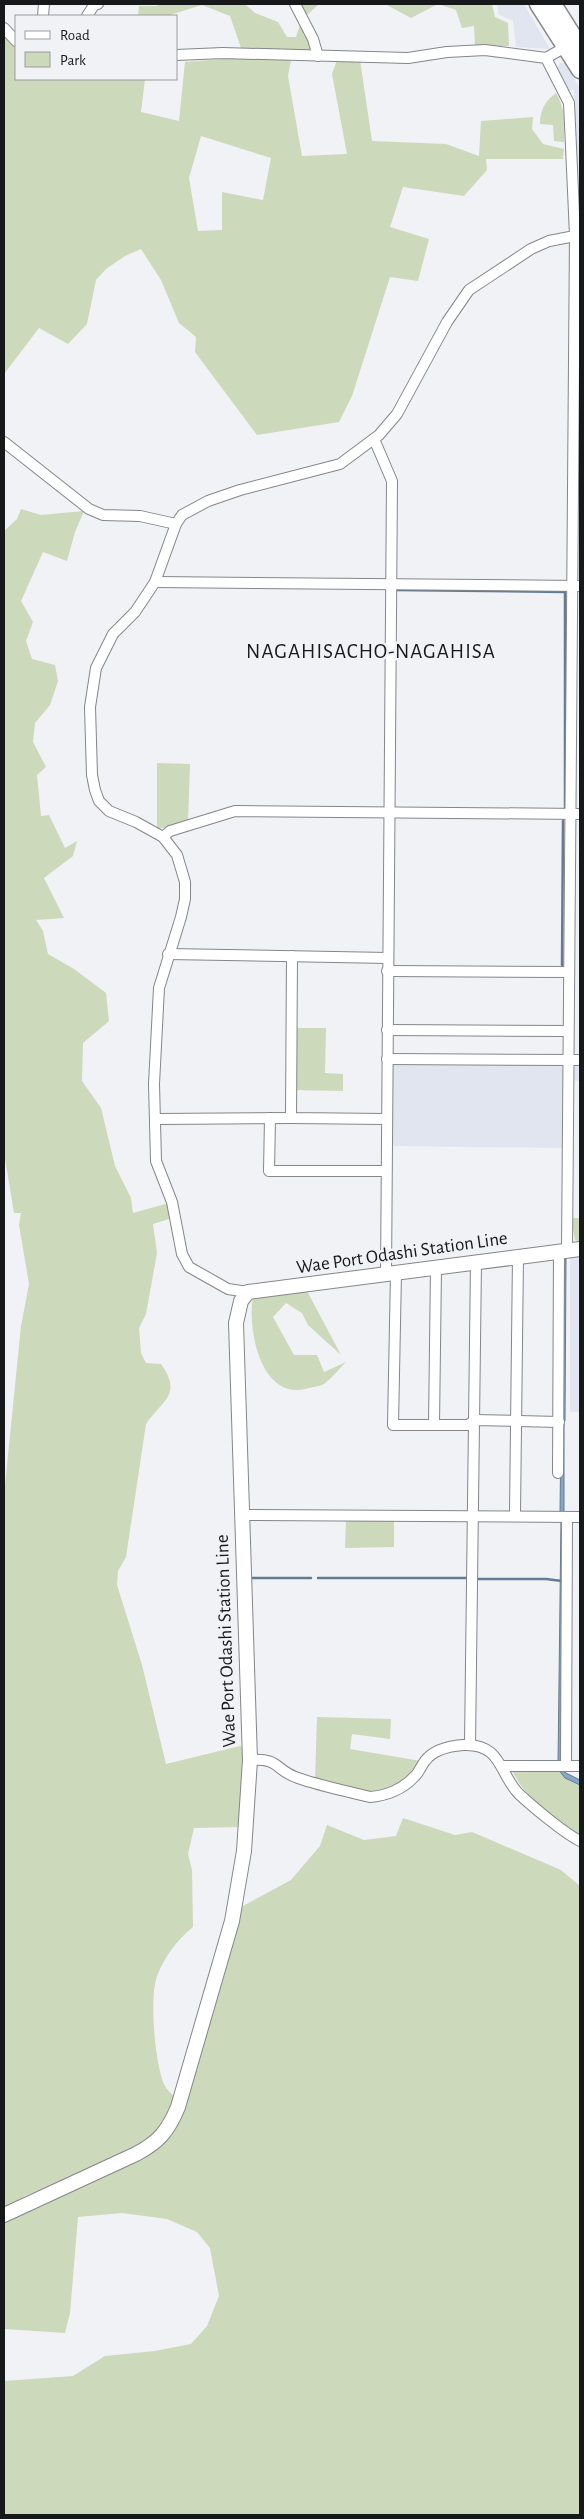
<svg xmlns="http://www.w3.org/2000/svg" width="584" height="2519" font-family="'Alegreya Sans',sans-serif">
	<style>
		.built { fill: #e0e5ef }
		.green { fill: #ccd9ba; fill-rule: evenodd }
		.water { fill: #85a6c8; stroke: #647b94 }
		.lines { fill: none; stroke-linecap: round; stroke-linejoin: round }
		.stream { stroke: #647b94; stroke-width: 2.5 }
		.minor-casing { stroke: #848689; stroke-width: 12 }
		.secondary-casing { stroke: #848689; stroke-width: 16 }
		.trunk-casing { stroke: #848689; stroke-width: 19 }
		.minor { stroke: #fff; stroke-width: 10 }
		.secondary { stroke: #fff; stroke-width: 14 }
		.trunk { stroke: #fff; stroke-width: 16 }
		.labels { text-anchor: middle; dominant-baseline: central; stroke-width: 5; stroke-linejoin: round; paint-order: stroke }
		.street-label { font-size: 19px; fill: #171819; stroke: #f0f2f6 }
		.quarter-label { font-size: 21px; letter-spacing: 1px; fill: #171819; stroke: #f0f2f6 }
	</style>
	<rect width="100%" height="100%" fill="#f0f2f6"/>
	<g class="built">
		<path d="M497,4H524L550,49L516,47L513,21L499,15Z"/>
		<path d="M560,63H565L580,89V231L578,227L574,90H566L557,70Z"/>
		<rect x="577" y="407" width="3" height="84"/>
		<path d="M389,1062L565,1064L564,1148L388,1146Z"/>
		<path d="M572,1062H580V1081L571,1080Z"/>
		<path d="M580,1256V1412H570V1257Z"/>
	</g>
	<g class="green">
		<path d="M158,4H245L255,13L278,22L287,37H296L301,22L313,51L241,48L230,16L202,5L166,16H138L139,6H157Z"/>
		<path d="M298,4H319L306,16Z"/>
		<path d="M385,4H438L411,18Z"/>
		<path d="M438,4H492L495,17L508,23L509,46H475L474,26L462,28L456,10Z"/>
		<path d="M4,36L16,49V79H145L141,112L179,121L185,62L233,58L291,60L288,76L302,156L347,154L332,74L337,60H360L372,141L446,144L479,156L481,121L533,117L532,129L543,144L564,149L563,159H486L487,170L464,196L403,187L390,227L429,239L418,281L390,277L352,396L339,422L257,435L195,352L196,337L179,323L161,280L141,249L125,256L106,269L96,280L87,324L68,344L39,328L4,374ZM201,136L271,158L263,200L222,192V230L198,231L189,178Z"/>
		<path d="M556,93C566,109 564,124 564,142L554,141L553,125L540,124C540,110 545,101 556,93Z"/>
		<path d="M21,509L41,515L84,511L75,532L67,561L43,552L21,601L33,622L26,641L32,659L55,665L58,681L50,705L35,723L33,742L46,767L37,775L41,816L49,815L65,848L77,841L73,856L44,878L64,918L36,920L43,931L48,954L74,969L106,993L109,1021L83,1043L82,1081L101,1108L115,1166L131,1198L133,1213L169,1203L172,1218L153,1224L157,1253L146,1314L139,1328L141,1353L146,1363L161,1364C183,1395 162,1400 146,1424L126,1557L118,1571L117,1585L142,1665L166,1764L240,1746L244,1748L240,1827L194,1828L188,1854L192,1870L193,1927C176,1941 165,1956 157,1976C149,1997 155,2067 165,2086C167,2090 172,2094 175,2098L166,2122L140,2148L25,2196L4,2209V1495L21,1326L29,1284L19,1225L21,1213H14L4,1152V531L17,519Z"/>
		<path d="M157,763L190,764L188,823L157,829Z"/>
		<path d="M296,1028H326L325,1073L343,1074V1091L295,1090Z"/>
		<path d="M571,1218H580V1242L575,1240Z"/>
		<path d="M307,1291L341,1355L308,1325L302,1313L286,1303L273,1317L294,1355H317L324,1372L346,1362C339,1369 332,1378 324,1384C319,1387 311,1387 305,1389C261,1399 247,1330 253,1297Z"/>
		<path d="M394,1518V1547L345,1548L346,1520Z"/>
		<path d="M317,1717L391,1719L390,1739L352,1734L350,1749L421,1761L406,1778L377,1795L315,1780Z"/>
		<path d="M511,1768L558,1769L565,1778L580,1785V1836C555,1820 523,1797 511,1768Z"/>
		<path d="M403,1818L455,1835L472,1832L561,1870L580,1886V2515H4V2381L73,2376L105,2356L155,2351L191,2344L207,2326L219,2296L210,2248L197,2232L167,2219L122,2213L78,2217L70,2313L65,2333L4,2329V2220L158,2147L241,1907L291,1880L320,1846L327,1825L364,1840L396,1836Z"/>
	</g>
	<g class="water">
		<path d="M566,1259L565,1421H561L563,1260Z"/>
		<path d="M561,1424H564V1513L560,1514Z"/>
		<path d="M561,1520L565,1523L563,1764H558Z"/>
		<path d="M558,1769L580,1780V1785L565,1778Z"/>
	</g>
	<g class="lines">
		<g class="stream">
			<path d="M394,590L565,592V809"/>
			<path d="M562,965L563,821"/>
			<path d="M252,1578H311"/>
			<path d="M318,1578H469"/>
			<path d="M475,1579H546L562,1581"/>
		</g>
		<defs>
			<g id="minor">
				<path d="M295,4L313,39L318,56"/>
				<path d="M43,16L44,4"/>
				<path d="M87,16L94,5L98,4"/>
				<path d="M4,28L16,41"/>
				<path d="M176,55L223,53L408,58L447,52L485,50L546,58L569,45"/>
				<path d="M546,58L569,103L575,235L567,1251"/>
				<path d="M374,439L392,481L386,1275"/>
				<path d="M4,442L89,509L103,515L140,516L176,524"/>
				<path d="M155,582L580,586"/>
				<path d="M163,837L170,831L235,811L580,814"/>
				<path d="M168,954L388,958"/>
				<path d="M292,956L291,1118L386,1119"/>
				<path d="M387,971L569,972"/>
				<path d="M387,1030L568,1031"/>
				<path d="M387,1059L580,1060"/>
				<path d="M270,1118L269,1171H386"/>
				<path d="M157,1119L291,1118"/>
				<path d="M396,1273L393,1425H468L475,1420L559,1422"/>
				<path d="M248,1292L228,1289L189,1267L182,1254L172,1202L156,1161L154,1084L159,988L181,917L185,899V882L177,855L163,837L136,822L109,811L99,801L95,790L92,775L90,707L96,668L113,634L135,612L155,582L176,524L182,515L208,501L240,490L340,464L379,435L397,414L447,322L469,290L531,249L549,241L580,235"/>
				<path d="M434,1425L436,1268"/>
				<path d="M558,1473L559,1251"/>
				<path d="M515,1513L518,1256"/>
				<path d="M241,1515L580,1517"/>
				<path d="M470,1745L476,1262"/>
				<path d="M250,1760C281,1758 274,1770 298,1778C321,1786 346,1791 370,1797C386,1796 403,1789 414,1777C419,1773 421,1766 425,1761C433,1750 450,1746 463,1745C502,1743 499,1774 519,1794C533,1807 564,1833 580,1841"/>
				<path d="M502,1766H580"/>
				<path d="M566,1766L567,1517"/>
			</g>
			<path id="secondary" d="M4,2215L136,2154C159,2142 168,2131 178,2107L232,1921L244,1851L250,1760L236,1323L241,1301L248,1292L580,1249"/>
			<g id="trunk">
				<path d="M538,4L580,70"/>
				<path d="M553,4L580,47"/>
			</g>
		</defs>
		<use href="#minor" class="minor-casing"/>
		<use href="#secondary" class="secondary-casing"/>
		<use href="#trunk" class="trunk-casing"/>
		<use href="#minor" class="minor"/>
		<use href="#secondary" class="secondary"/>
		<use href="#trunk" class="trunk"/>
	</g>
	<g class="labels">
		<g class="street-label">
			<text transform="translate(402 1253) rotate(-8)">Wae Port Odashi Station Line</text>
			<text transform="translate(226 1641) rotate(-92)">Wae Port Odashi Station Line</text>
		</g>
		<g class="quarter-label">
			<text x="371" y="651">NAGAHISACHO-NAGAHISA</text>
		</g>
	</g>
	<rect width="584" height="2519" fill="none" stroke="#171819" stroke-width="10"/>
	<rect x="15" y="15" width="162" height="65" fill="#f0f2f6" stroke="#999b9e"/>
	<rect x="25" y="31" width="25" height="8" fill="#ffffff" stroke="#999b9e"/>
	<text x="60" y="40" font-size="15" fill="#171819">Road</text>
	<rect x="25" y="52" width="25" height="15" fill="#ccd9ba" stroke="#999b9e"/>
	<text x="60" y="65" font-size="15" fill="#171819">Park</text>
</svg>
